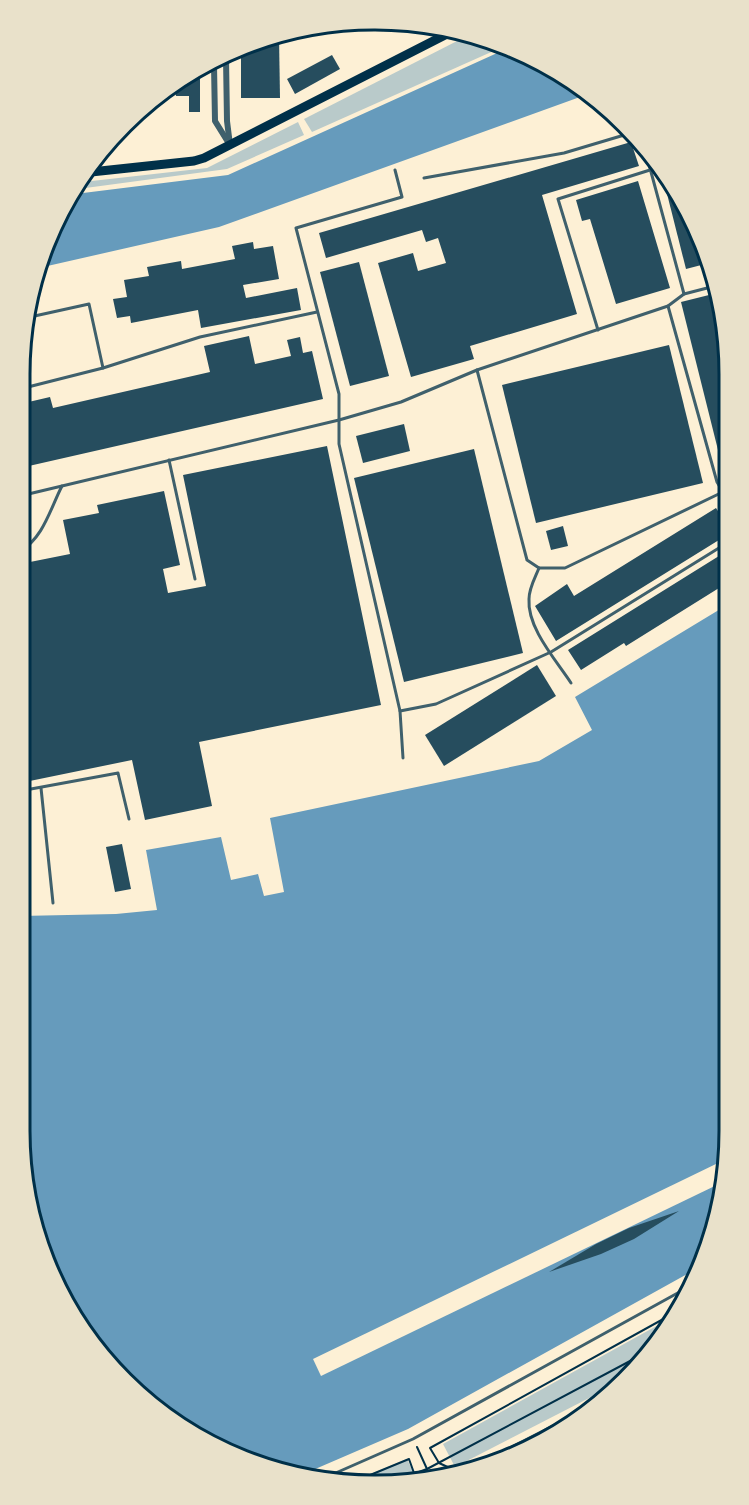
<svg xmlns="http://www.w3.org/2000/svg" width="749" height="1505" font-family="'PT Sans Narrow',sans-serif">
	<style>
		.green { fill: #b9caca }
		.water { fill: #669bbc }
		.pier { fill: #fdf0d5 }
		.building { fill: #264d5e }
		.lines { fill: none; stroke-linecap: round; stroke-linejoin: round }
		.path { stroke: #003049; stroke-width: 2 }
		.service { stroke: #3f606c; stroke-width: 3 }
		.minor { stroke: #3f606c; stroke-width: 6 }
		.tertiary { stroke: #3f606c; stroke-width: 8 }
		.secondary { stroke: #003049; stroke-width: 9 }
		.rim { fill: none; stroke: #003049; stroke-width: 3 }
	</style>
	<rect width="100%" height="100%" fill="#fdf0d5"/>
	<g class="green">
		<path d="M463,38L497,47L498,49L312,132L304,119Z"/>
		<path d="M298,122L304,135L227,169L78,189L83,182L207,168Z"/>
		<path d="M671,1318L628,1378L455,1467L443,1444Z"/>
		<path d="M407,1459L418,1482H416L356,1480Z"/>
	</g>
	<g class="water">
		<path d="M506,49L531,56L591,93L219,227L43,267L56,218L75,194L228,175Z"/>
		<path d="M727,605L729,1153L698,1268L408,1429L299,1476L197,1438L93,1347L38,1245L20,1130V916L116,914L157,910L146,850L221,837L231,880L258,874L264,896L284,892L270,818L539,761L592,730L575,697Z"/>
	</g>
	<path class="pier" d="M718,1163L723,1174L721,1183L321,1376L313,1359Z"/>
	<g class="building">
		<path d="M279,36L280,98H241V50L260,38Z"/>
		<path d="M332,55L340,69L295,94L287,79Z"/>
		<path d="M200,73V112H189V96H176L175,87Z"/>
		<path d="M631,142L639,166L542,195L577,314L470,346L474,359L411,377L378,263L413,253L418,271L446,263L438,238L426,242L422,230L326,258L319,233Z"/>
		<path d="M660,166L703,239L709,263L686,269Z"/>
		<path d="M638,181L670,288L616,304L590,219L582,221L576,200Z"/>
		<path d="M253,242L254,249L273,246L279,279L243,285L246,298L297,288L301,310L201,328L198,310L131,323L130,316L117,318L113,299L127,297L124,280L149,276L147,267L181,261L182,269L235,259L232,246Z"/>
		<path d="M359,262L389,376L350,386L320,272Z"/>
		<path d="M717,293L727,329L726,482L681,302Z"/>
		<path d="M249,336L255,364L291,356L287,340L300,337L303,353L312,351L323,399L20,468V404L50,397L53,408L210,372L204,346Z"/>
		<path d="M669,345L703,483L536,523L502,385Z"/>
		<path d="M404,424L410,451L363,463L356,436Z"/>
		<path d="M327,446L381,705L199,742L212,806L145,820L132,760L20,783V564L70,554L63,520L99,513L97,505L164,491L180,565L163,569L168,593L206,586L183,475Z"/>
		<path d="M474,449L523,653L404,682L354,478Z"/>
		<path d="M716,508L727,525V535L556,641L535,606L567,584L574,596Z"/>
		<path d="M563,526L568,546L551,550L546,531Z"/>
		<path d="M727,551V583L626,646L624,643L581,670L568,650Z"/>
		<path d="M537,665L556,696L444,766L425,735Z"/>
		<path d="M122,844L131,889L115,892L106,847Z"/>
		<path d="M679,1211L634,1239L601,1254L549,1272L596,1244L629,1228Z"/>
	</g>
	<g class="lines">
		<g class="path">
			<path d="M417,1447L427,1469"/>
			<path d="M452,1469L439,1463L430,1448L676,1312"/>
			<path d="M358,1480L409,1459L414,1473"/>
			<path d="M391,1482L427,1469L647,1352"/>
		</g>
		<g class="service">
			<path d="M644,146L684,294"/>
			<path d="M395,170L402,197L296,228L339,394V444L400,711L403,758"/>
			<path d="M424,178L564,153L631,133"/>
			<path d="M668,306L717,482L727,499"/>
			<path d="M30,317L89,304L103,368"/>
			<path d="M598,330L558,199L650,170"/>
			<path d="M477,370L527,560L539,568H565L727,490"/>
			<path d="M20,389L103,368L200,337L317,312"/>
			<path d="M169,460L195,579"/>
			<path d="M20,496L339,420L401,402L477,370L668,306L684,294L715,286"/>
			<path d="M20,551C43,539 51,507 62,486"/>
			<path d="M539,568C535,578 529,588 529,599C527,628 556,660 571,683"/>
			<path d="M400,711L436,704L551,652L727,543"/>
			<path d="M41,788L53,903"/>
			<path d="M20,791L118,773L129,819"/>
			<path d="M322,1479L413,1439L694,1284"/>
		</g>
		<g class="minor">
			<path d="M226,58L227,121L230,145"/>
			<path d="M214,65L215,121L228,142"/>
		</g>
		<path class="tertiary" d="M488,1462L576,1417"/>
		<path class="secondary" d="M91,172L194,161L204,158L447,34"/>
	</g>
	<path d="M0 0H749V1505H0ZM374 30H375A344 344 0 0 1 719 374V1131A344 344 0 0 1 375 1475H374A344 344 0 0 1 30 1131V374A344 344 0 0 1 374 30Z" fill="#e9e1ca" fill-rule="evenodd"/>
	<path class="rim" d="M374 30H375A344 344 0 0 1 719 374V1131A344 344 0 0 1 375 1475H374A344 344 0 0 1 30 1131V374A344 344 0 0 1 374 30Z"/>
</svg>
